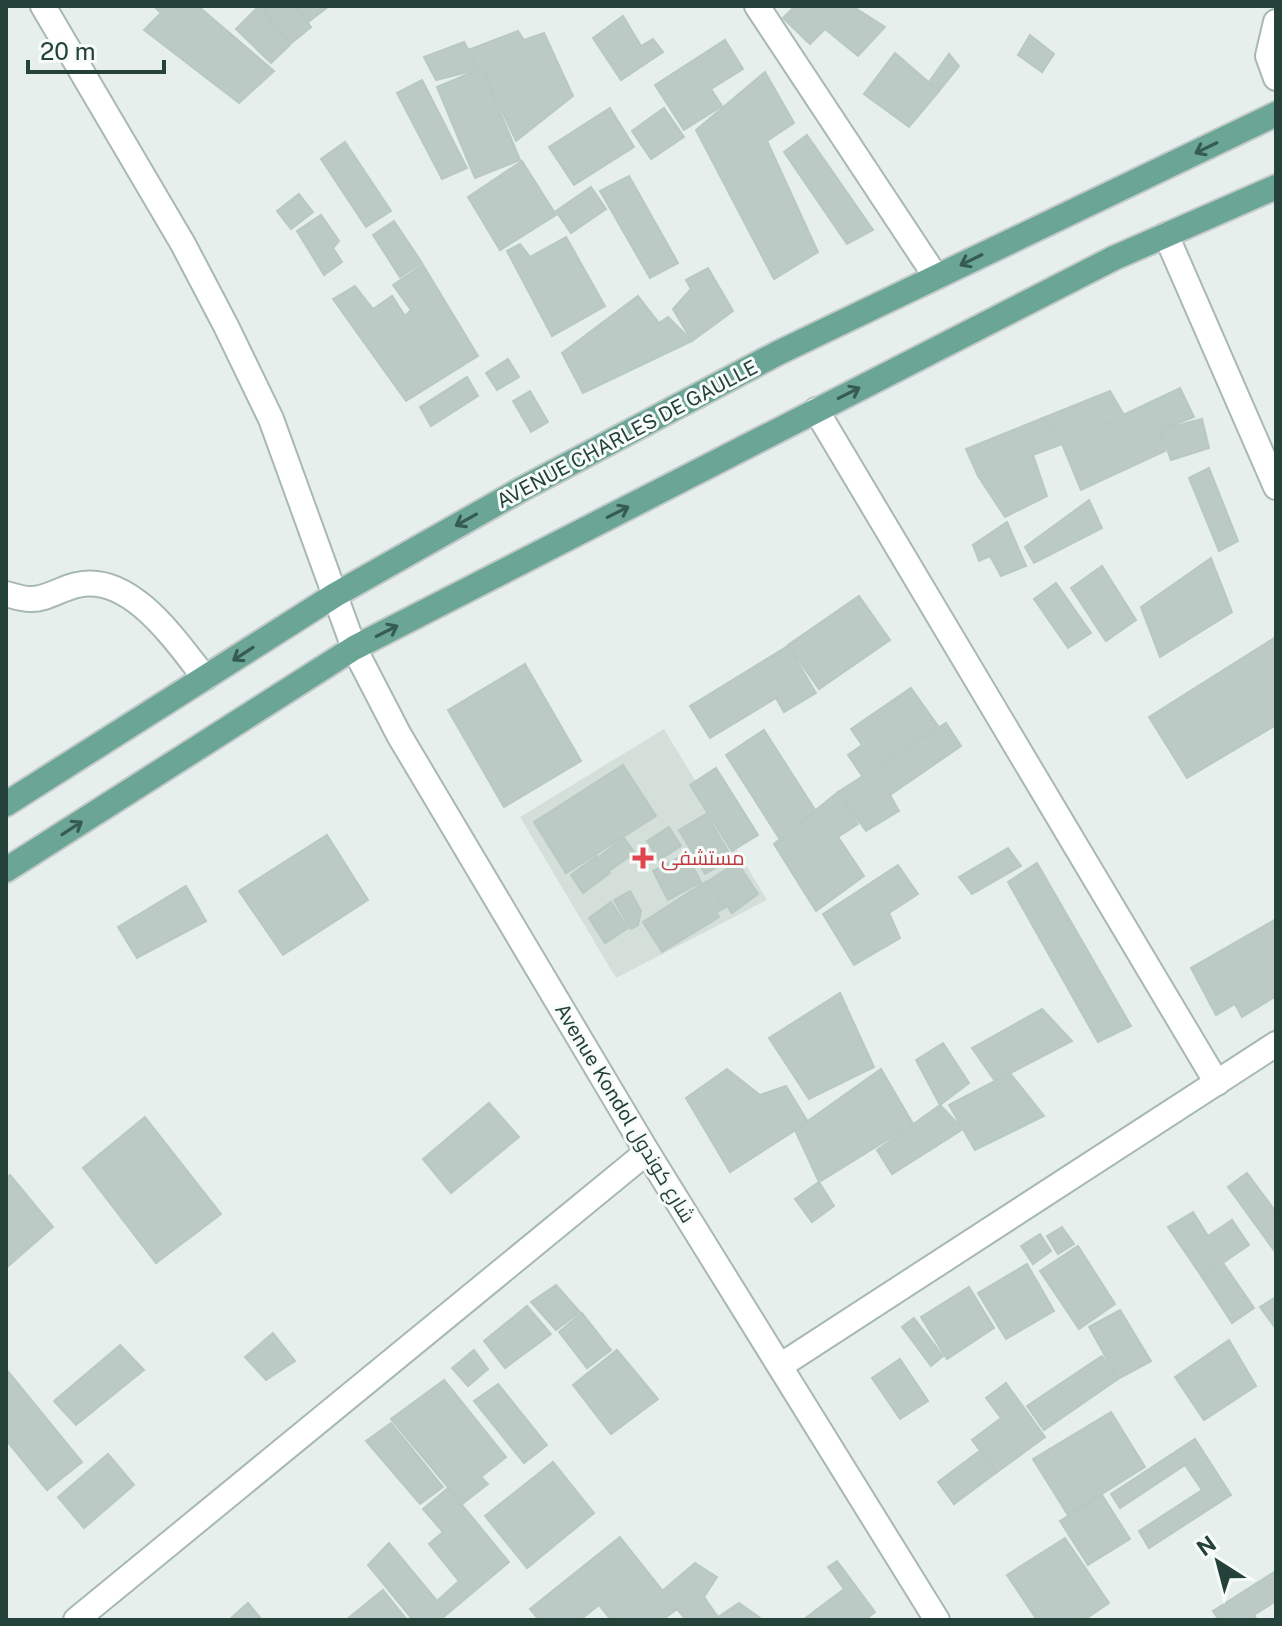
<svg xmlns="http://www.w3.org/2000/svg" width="1282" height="1626" font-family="'Public Sans',Cairo,sans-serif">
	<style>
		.built { fill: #d4dfda }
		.building { fill: #bbcac4; stroke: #b8c9c2; stroke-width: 2 }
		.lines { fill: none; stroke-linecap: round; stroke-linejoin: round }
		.minor-casing { stroke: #a8b8b2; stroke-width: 28 }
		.major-casing { stroke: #c2cac8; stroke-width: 28 }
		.minor { stroke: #fff; stroke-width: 24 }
		.major { stroke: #6aa596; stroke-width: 24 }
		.oneway { stroke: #365b51 }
		.health-dot { fill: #e0444e; stroke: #f7fbf9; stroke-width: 3 }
		.labels { text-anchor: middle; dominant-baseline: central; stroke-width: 6; stroke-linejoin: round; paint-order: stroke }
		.street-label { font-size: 20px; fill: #24423a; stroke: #f7fbf9 }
		.health-label { font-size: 20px; fill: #be3a42; stroke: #f7fbf9; text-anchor: start }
	</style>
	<rect width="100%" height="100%" fill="#e6efeb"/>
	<path class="built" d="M664,729L767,900L616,978L520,817Z"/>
	<g class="building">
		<path d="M154,6H198L274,71L239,103L144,30L161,13Z"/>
		<path d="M259,6L290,45L271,63L236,29Z"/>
		<path d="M261,6H295L311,27L290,44Z"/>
		<path d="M296,6H329L308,22Z"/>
		<path d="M795,6H852L885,27L858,56L825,29L810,44L783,18Z"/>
		<path d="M623,16L641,46L653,39L663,52L621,80L593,38Z"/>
		<path d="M518,31L524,40L544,33L573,96L516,141L482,68L479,69L468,50Z"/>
		<path d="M1030,35L1054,54L1042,72L1018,55Z"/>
		<path d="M725,40L743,69L711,89L722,106L684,130L655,85Z"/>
		<path d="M464,42L479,69L436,80L424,57Z"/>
		<path d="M895,53L939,91L909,127L864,94Z"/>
		<path d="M949,54L959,66L939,91L929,82Z"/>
		<path d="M482,68L520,160L475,178L437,87Z"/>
		<path d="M765,72L794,123L767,141L818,252L774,279L696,130Z"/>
		<path d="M422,80L467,168L442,179L397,93Z"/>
		<path d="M610,108L634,147L574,185L549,147Z"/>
		<path d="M664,108L684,137L651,159L632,131Z"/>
		<path d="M807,135L873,230L847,244L784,152Z"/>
		<path d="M345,142L391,211L366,227L321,159Z"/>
		<path d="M522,161L556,215L500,250L468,197Z"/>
		<path d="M629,176L678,263L650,278L600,191Z"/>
		<path d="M591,187L606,209L571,233L556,211Z"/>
		<path d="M299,194L313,212L291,229L277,211Z"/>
		<path d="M321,215L339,241L333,248L342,262L324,275L297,231Z"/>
		<path d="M394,221L422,263L400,277L373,235Z"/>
		<path d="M566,237L605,306L552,336L507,251L520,244L530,257Z"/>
		<path d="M423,265L478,356L406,401L333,299L355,286L373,309L392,296L405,316L411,310L393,285Z"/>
		<path d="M708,268L733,311L692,341L673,309L691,289L686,280Z"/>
		<path d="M638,296L659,323L668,317L692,341L583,393L562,353Z"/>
		<path d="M508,359L519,377L497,390L486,373Z"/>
		<path d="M467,377L478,396L431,426L420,407Z"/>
		<path d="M1180,388L1194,417L1160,430L1165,451L1081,490L1062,444Z"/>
		<path d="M530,391L548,422L531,432L513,401Z"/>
		<path d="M1110,391L1124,415L1062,444L1043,418Z"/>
		<path d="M1043,418L1062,444L978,476L966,449Z"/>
		<path d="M1202,419L1209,448L1171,460L1160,430Z"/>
		<path d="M1032,452L1047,496L1005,517L978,476Z"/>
		<path d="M1209,468L1238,541L1219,551L1189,478Z"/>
		<path d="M1089,500L1102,528L1034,563L1025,547Z"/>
		<path d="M1007,522L1026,566L1001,576L990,556L979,561L973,545Z"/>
		<path d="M1211,558L1232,612L1160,657L1141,607Z"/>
		<path d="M1102,566L1136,620L1106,641L1071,588Z"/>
		<path d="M1056,583L1091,633L1068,648L1034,599Z"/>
		<path d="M859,596L890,640L819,689L788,645Z"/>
		<path d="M1276,637V725L1187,778L1149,717Z"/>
		<path d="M788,646L816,693L784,712L776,698L710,738L690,706Z"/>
		<path d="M525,664L581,761L504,807L448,710Z"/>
		<path d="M911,688L938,726L863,777L848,755L862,745L851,729Z"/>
		<path d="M946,723L961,746L890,795L899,811L866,831L838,792Z"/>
		<path d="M764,730L817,813L779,838L726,755Z"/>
		<path d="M623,765L656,816L566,873L534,822Z"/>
		<path d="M716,768L758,835L732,851L690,785Z"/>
		<path d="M838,792L858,824L838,837L864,876L816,911L774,844Z"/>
		<path d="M706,814L732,858L705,874L679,830Z"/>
		<path d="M669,827L681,846L659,860L647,841Z"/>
		<path d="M327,835L368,900L283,955L239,891Z"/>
		<path d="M624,838L635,853L610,870L600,856Z"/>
		<path d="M1008,848L1021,866L972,894L959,877Z"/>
		<path d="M686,854L701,882L668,900L653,871Z"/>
		<path d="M597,856L610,873L583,893L571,875Z"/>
		<path d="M737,862L758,894L732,913L727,906L724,908L707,882Z"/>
		<path d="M1037,863L1131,1026L1098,1042L1008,882Z"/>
		<path d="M898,865L918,894L889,913L900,938L854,965L823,914Z"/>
		<path d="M707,881L724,908L717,912L719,917L662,952L643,922Z"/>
		<path d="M186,886L206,921L137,958L118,927Z"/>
		<path d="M630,891L641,911L638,925L631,929L614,900Z"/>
		<path d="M611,902L628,928L605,943L589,918Z"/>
		<path d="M1276,919V996L1242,1017L1235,1004L1216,1015L1191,968Z"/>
		<path d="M840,993L874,1067L809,1099L769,1038Z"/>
		<path d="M1042,1009L1072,1041L995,1081L972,1048Z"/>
		<path d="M943,1043L969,1083L940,1105L916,1060Z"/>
		<path d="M727,1069L760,1095L786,1086L808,1122L730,1172L686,1098Z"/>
		<path d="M881,1069L913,1124L819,1182L795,1130Z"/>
		<path d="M1010,1073L1044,1116L975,1150L949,1105Z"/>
		<path d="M489,1103L519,1137L451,1193L423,1159Z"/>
		<path d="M940,1105L963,1129L892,1174L877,1150Z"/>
		<path d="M145,1117L221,1214L156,1263L83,1168Z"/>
		<path d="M1247,1173L1276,1212V1253L1228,1187Z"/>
		<path d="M10,1175L53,1227L6,1268V1179Z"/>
		<path d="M819,1182L834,1206L812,1222L795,1199Z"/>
		<path d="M1193,1212L1208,1236L1232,1220L1249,1245L1202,1277L1168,1227Z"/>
		<path d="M1062,1227L1074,1244L1058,1254L1047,1236Z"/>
		<path d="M1040,1234L1051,1251L1033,1264L1021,1246Z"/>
		<path d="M1078,1246L1115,1304L1079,1329L1040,1271Z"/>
		<path d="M1223,1263L1254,1308L1232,1323L1202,1277Z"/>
		<path d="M1027,1264L1054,1311L1006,1339L978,1293Z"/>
		<path d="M556,1285L580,1312L556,1330L531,1302Z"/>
		<path d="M969,1287L994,1328L947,1359L921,1317Z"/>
		<path d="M1276,1297V1329L1260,1307Z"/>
		<path d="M527,1306L551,1334L505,1368L484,1341Z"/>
		<path d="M1120,1310L1151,1361L1118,1379L1089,1327Z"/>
		<path d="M582,1313L611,1350L587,1368L559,1332Z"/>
		<path d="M914,1318L943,1356L931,1366L902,1327Z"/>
		<path d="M273,1333L295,1361L266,1380L245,1357Z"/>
		<path d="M1229,1340L1256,1386L1204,1420L1175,1377Z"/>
		<path d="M120,1345L144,1370L76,1425L54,1401Z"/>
		<path d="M474,1350L488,1369L468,1386L452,1368Z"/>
		<path d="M617,1350L658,1399L611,1434L573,1385Z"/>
		<path d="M1102,1356L1118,1379L1044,1430L1027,1406Z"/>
		<path d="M900,1359L928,1401L900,1419L872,1378Z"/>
		<path d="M6,1369L82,1462L47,1490L6,1440Z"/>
		<path d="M444,1380L506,1457L481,1477L488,1484L462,1504L391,1419Z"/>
		<path d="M1006,1383L1045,1437L997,1472L972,1440L1001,1418L986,1398Z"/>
		<path d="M498,1384L547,1445L524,1463L474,1401Z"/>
		<path d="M1111,1412L1145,1467L1068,1515L1033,1459Z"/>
		<path d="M391,1423L443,1487L420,1504L366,1441Z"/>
		<path d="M1195,1439L1231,1495L1149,1548L1139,1531L1202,1490L1185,1465L1120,1508L1111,1494Z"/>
		<path d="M981,1450L997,1472L954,1504L938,1482Z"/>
		<path d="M108,1454L134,1485L84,1528L58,1497Z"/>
		<path d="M553,1462L594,1513L527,1568L485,1516Z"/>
		<path d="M448,1488L509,1562L440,1620H413L368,1565L389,1543L437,1601L459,1581L429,1544L443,1532L423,1509Z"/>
		<path d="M1102,1495L1130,1539L1088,1565L1060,1521Z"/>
		<path d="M620,1537L677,1609L662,1620H611L599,1605L580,1620H539L530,1609Z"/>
		<path d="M1065,1538L1109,1603L1084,1620H1037L1007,1575Z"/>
		<path d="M837,1561L875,1612L865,1620H803L844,1589L828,1567Z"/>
		<path d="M695,1563L717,1577L704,1597L718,1617L739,1603L763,1620H686L662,1591Z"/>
		<path d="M1276,1571V1601L1254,1615L1257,1620H1219L1213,1611Z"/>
		<path d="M383,1590L407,1620H346Z"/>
		<path d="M248,1603L262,1620H229Z"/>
	</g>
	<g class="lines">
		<defs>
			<g id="minor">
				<path d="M43,6L183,244L226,326L271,419L354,648L399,735L647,1152L937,1620"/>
				<path d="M757,6L936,277"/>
				<path d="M1276,22L1268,56L1276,78"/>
				<path d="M1166,235L1276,487"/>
				<path d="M816,410L1217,1083"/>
				<path d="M6,594C14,596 22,599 30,599C45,600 62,588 77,585C131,572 177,643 205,678"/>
				<path d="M780,1366L1276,1044"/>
				<path d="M76,1620L647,1152"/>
			</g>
			<g id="major">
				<path d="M6,804L335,595L522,489L778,353L1276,114"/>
				<path d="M6,870L354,648L1114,258L1276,187"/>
			</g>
		</defs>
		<use href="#minor" class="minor-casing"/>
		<use href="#major" class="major-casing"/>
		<use href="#minor" class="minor"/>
		<use href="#major" class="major"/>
	</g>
	<defs><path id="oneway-shaft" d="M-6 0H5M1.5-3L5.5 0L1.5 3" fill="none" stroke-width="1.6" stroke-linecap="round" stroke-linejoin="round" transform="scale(2)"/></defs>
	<g class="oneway">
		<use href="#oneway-shaft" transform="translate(1206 148) rotate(154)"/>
		<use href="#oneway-shaft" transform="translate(971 260) rotate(154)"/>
		<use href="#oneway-shaft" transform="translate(849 393) rotate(-27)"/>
		<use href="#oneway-shaft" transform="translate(618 512) rotate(-27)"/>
		<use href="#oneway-shaft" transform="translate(466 520) rotate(151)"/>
		<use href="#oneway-shaft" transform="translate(387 631) rotate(-27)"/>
		<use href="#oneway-shaft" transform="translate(243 654) rotate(147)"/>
		<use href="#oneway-shaft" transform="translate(72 828) rotate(-33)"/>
	</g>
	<path class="health-dot" d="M639 846h8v8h8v8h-8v8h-8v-8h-8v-8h8z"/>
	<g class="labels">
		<g class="street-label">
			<text transform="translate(627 434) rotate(-28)">AVENUE CHARLES DE GAULLE</text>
			<text transform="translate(625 1113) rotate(59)">Avenue Kondol شارع كوندول</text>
		</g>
		<g class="health-label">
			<text x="661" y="858">مستشفى</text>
		</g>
	</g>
	<rect width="1282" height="1626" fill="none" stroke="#24423a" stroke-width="16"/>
	<g transform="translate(1218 1562) rotate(324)" stroke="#f7fbf9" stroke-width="6" paint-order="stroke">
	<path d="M0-6L14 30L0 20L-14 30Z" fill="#24423a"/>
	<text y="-12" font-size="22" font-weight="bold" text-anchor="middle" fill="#24423a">N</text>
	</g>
	<path d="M28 60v12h136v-12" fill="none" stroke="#24423a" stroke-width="4"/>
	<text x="40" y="60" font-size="24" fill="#24423a" stroke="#f7fbf9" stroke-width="6" paint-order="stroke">20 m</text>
</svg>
